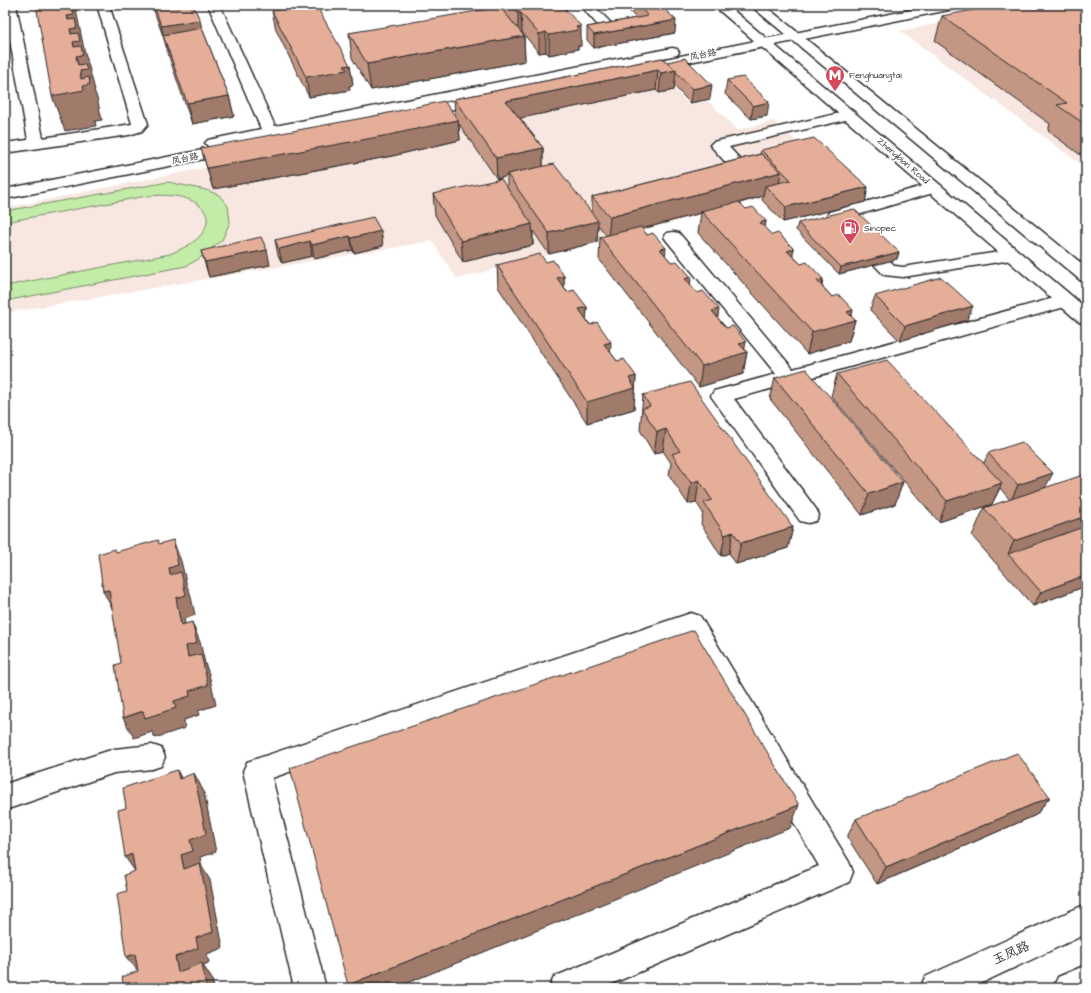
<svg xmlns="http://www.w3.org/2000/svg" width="1091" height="993" font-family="'Architects Daughter','LXGW WenKai TC',sans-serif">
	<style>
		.built { fill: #f7e7e0 }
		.green { fill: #c3eca8; stroke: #778c6a }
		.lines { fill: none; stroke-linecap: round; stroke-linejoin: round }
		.minor-casing { stroke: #2b2b2b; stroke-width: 3 }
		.major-casing { stroke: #2b2b2b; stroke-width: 3 }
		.minor { fill: #fff; fill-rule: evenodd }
		.major { fill: #fff; fill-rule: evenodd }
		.wall { fill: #c49684; stroke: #2b2b2b }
		.shaded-wall { fill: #a07a6b; stroke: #2b2b2b }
		.building { fill: #e4ae99; stroke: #2b2b2b }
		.labels { text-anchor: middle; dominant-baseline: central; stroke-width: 3.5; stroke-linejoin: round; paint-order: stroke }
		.far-street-label { font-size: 9px; fill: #2b2b2b; stroke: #fff }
		.far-poi-label { font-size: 9px; fill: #2b2b2b; stroke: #fff; text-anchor: start }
		.near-street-label { font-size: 13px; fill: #2b2b2b; stroke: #fff }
	</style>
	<rect width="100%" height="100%" fill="#fff"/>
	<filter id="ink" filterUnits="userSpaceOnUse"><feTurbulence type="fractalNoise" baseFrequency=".025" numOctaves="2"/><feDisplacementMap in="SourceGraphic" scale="8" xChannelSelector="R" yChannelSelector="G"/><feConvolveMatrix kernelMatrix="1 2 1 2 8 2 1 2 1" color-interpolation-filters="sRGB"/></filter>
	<g filter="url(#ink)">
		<g class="built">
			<path d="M1034,5H1086V168L900,31Z"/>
			<path d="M662,76L689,105L708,101L738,130L774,121L807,151L783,193L457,279L432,241L5,313V208Z"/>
		</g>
		<path class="green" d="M168,182L206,190L219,195L228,206L230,222L222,240L197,260L186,266L5,301V286L170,254C181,249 191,245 199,237C220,214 196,198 174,196C153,193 131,199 110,203C75,209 40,216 5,222V211Z"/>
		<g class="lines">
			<defs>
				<g id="minor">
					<path d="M5,5H16L43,138L132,124L97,5H109L148,124L142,131L129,135L5,153V143L28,140L5,13Z"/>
					<path d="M208,5H220L275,126L672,48L677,49L679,52L677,55L672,56L213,148L208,146L205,143L208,140L261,129Z"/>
					<path d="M580,5H593L613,25L615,28L613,31H603Z"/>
					<path d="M935,5H960L959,8L954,9L655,69L650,68L648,65L650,62Z"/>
					<path d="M484,95L489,96L491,99L489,102L418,116L413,115L411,112L413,109L418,108Z"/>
					<path d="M849,111L854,112L856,115L854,118L729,147L745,165C738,175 721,179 709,176L707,173L709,170L728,165L710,145L713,142Z"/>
					<path d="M233,144L239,146L241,149L239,152L5,199V189Z"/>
					<path d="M934,183L940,185L942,188L940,191L847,218L895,266L903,267L1012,250L1018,251L1021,255L1018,259L903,277L884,275L827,216L829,212Z"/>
					<path d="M673,232L679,233L793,369L1065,295L1072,297L1074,301L1072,305L734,399L816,509L819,515L816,521L808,523L800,521L711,396L714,391L776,374L667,241L664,237L667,233Z"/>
					<path d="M691,613L700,616L849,862L853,872L849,882L602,988H549L554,977L819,866L685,635L272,778L326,988H294L243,771L247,762Z"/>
					<path d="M152,745L161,748L165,757L161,766L152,769L114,773L5,810V784L114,749Z"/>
					<path d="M1086,904V934L971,988H920L925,977Z"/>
					<path d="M1086,965V988H1053L1058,977Z"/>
				</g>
				<g id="major">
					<path d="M713,5H727L1086,308V324L1079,322Z"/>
					<path d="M750,5H764L1086,267V281L1080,280Z"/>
				</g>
			</defs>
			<use href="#minor" class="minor-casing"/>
			<use href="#major" class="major-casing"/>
			<use href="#minor" class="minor"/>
			<use href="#major" class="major"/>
		</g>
		<g class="wall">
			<path d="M152,5H193L202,28L229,96L234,116L192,124L168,54L164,39Z"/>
			<path d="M499,5H566V10L581,46H578V49L549,55L546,52L539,53L522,32H521L524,36L525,61L371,90L352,58L349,33L504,12V11Z"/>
			<path d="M623,5H660L675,33L594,48L587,40V27L636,18Z"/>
			<path d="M1086,5V159L1048,131L1050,124L935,41L942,16Z"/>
			<path d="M272,11L350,65L353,85L349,86L350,90L309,97L276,30Z"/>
			<path d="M662,58L710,99L690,103L674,86V90L659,93L656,90L520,118L543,148V166L592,213V197L760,154L761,150L868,187L865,202L783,222L762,200L763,196L740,203L746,209L766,221L765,228L801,264L823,279L822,286L832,297L853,310L851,317L855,320L849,341L807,354L698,233L701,213L642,229L671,262L691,277L690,286L747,352L743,374L699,387L599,259L600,237L607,236L598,225L597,242L549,254L533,231V245L463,262L435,215L433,194L507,188V176L497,179L459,124L460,140L392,156L213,189L201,148L455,116L454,99Z"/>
			<path d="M727,80L767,116L751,119L725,94Z"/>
			<path d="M798,223L899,252L897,259L839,274L796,230Z"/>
			<path d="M381,231L383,246L354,253L353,250L314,259L312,256L282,263L278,255L275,240Z"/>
			<path d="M201,251L270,265L209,277Z"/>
			<path d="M546,262L564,276V287L567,292L587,307L586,319L617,361L636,376L634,409L587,423L498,287L497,265Z"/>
			<path d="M875,296L967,320L900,341L870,310Z"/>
			<path d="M837,374L984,463L988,453L1045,488L1086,586L1033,606L972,536L984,508L1010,500L1000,488L992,504L939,522L831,396Z"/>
			<path d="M775,378L903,482L895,504L862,515L770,399Z"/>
			<path d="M643,395L793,527L788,548L736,564L729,553L721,556L701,524L703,513L696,502L688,504L669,475L671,463L663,451L654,454L640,430Z"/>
			<path d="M1050,797L1036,815L877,884L847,837L856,819Z"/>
		</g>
		<g class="shaded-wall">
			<path d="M65,5H75L84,49L89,67L91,75L95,90H94L97,98L102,120L95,121L96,126L65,131L52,96L81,79Z"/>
			<path d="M566,5V24L562,6Z"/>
			<path d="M518,13H521L522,32L518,33Z"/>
			<path d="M200,20L204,39L165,41L161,26Z"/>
			<path d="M676,20L675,33L594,48V35Z"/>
			<path d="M581,26V46H578V49L549,55V35Z"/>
			<path d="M546,32V52L539,53V34Z"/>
			<path d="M524,36L525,61L371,90L367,64Z"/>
			<path d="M350,65L353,85L349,86L350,90L309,97L306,77L344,66Z"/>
			<path d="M658,70L656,90L507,121L506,101Z"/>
			<path d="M676,70L674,90L659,93L661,73Z"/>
			<path d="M712,85L710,99L690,103L692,89Z"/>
			<path d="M229,96L234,116L192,124L187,103Z"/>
			<path d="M769,102L767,116L751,119L753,106Z"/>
			<path d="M458,120L460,140L392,156L213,189L207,168Z"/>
			<path d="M543,148V168L507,174V176L497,179L496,158Z"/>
			<path d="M781,172L777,193L765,186L763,196L702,213L701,211V213L608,238L610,217Z"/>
			<path d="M868,187L865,202L783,222L786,207Z"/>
			<path d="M598,221L597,242L549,254V233Z"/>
			<path d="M766,221L762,242L760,223Z"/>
			<path d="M532,224L533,245L463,262L461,241Z"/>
			<path d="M381,231L383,246L354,253L351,238Z"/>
			<path d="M350,236L353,250L314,259L312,245Z"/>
			<path d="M310,241L312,256L282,263L279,249Z"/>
			<path d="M666,248L664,269L660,249Z"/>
			<path d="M794,249L789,270L787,251Z"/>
			<path d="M267,250L270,265L209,277L205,262Z"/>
			<path d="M899,252L897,259L839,274L841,267Z"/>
			<path d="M564,276V298L557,278Z"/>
			<path d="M691,277L689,299L685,279Z"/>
			<path d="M823,279L818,301L817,281Z"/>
			<path d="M973,306L967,320L900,341L905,326Z"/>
			<path d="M587,307L586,329L579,309Z"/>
			<path d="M719,309L716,331L712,311Z"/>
			<path d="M853,310L850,321L855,320L849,341L807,354L812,332L847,312Z"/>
			<path d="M611,342L610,363L604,344Z"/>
			<path d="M746,342L744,353L747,352L743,374L699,387L702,366L739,344Z"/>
			<path d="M636,376L634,409L587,423V402L629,378Z"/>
			<path d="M666,429L663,451L654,454L657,432Z"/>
			<path d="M1053,473L1045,488L1011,500L1018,485Z"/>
			<path d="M699,480L696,502L688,504L691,483Z"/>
			<path d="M903,482L895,504L862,515L869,494Z"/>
			<path d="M1002,483L992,504L939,522L947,501Z"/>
			<path d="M1086,516V538L1008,554L1014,541Z"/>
			<path d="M793,527L788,548L736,564L741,543Z"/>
			<path d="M733,532L729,553L721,556L725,535Z"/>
			<path d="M173,540L181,561L187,586L190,593L195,615L184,619L190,645L192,622L200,642L205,663L209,674L216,705L198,711L199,715L184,720L185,728L155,738L152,732L134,738L123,718L174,701L189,691L188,657L169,568Z"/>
			<path d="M1086,575V586L1033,606L1041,592Z"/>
			<path d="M109,590L114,612L103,591Z"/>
			<path d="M177,770L187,789L179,779Z"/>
			<path d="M194,773L204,792L216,852L200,857L202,867L210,880L223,948L207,954L209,963L203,965L212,979L214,988H206L178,972L175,957L184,869L181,855L190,840Z"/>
			<path d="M1050,797L1036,815L877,884L886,867Z"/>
			<path d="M799,805L790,828L395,988H349L348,985Z"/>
			<path d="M132,854L137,874L125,857Z"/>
			<path d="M135,954L139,972L126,957Z"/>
		</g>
		<g class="building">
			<path d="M36,5H65V9L72,8L74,15L67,16L68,20L75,19L77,28L70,29L71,34L78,33L80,41L73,42L74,47L81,46L83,55L76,56L78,65L85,64L87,70L80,71L81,79L89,77L90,84L83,86L84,90L52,96Z"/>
			<path d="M154,5H193L200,20L161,26Z"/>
			<path d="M306,5H316L350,65L344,66L347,70L306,77L272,11Z"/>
			<path d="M510,5H566L562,6L581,26L576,27L578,30L549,35L546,32L539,34L521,13H518Z"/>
			<path d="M637,5H660L676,20L594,35L587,27L648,16Z"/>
			<path d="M999,5H1086V125L1057,105L1067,103L942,16Z"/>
			<path d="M500,7L524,36L367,64L349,33Z"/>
			<path d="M202,28L229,96L187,103L163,35Z"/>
			<path d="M662,58L676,70L661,73L658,70L506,101L543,148L496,158L454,99Z"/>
			<path d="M685,58L712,85L692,89L676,72V70L667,62Z"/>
			<path d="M743,77L769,102L753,106L727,80Z"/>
			<path d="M444,101L458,120L389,135L207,168L201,148L379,115Z"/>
			<path d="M814,138L868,187L786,207L765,186L791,180L761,150Z"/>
			<path d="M761,154L781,172L610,217L592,197Z"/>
			<path d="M554,164L598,221L549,233L507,174Z"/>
			<path d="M501,179L532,224L461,241L433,194Z"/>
			<path d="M739,202L746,209L753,207L766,221L760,223L772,235L778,233L794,249L787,251L801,264L807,262L823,279L817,281L832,297L839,295L853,310L847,312L855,320L812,332L701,211Z"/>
			<path d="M854,209L899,252L841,267L798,223Z"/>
			<path d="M373,217L381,231L351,238L350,236L312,245L310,241L279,249L275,240Z"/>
			<path d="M641,227L647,235L653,233L666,248L660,249L671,262L677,261L691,277L685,279L697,293L703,291L719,309L712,311L726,328L733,326L746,342L739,344L747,352L702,366L600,237Z"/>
			<path d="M261,237L267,250L205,262L201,251Z"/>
			<path d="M540,254L546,262L553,260L564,276L557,278L567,292L574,290L587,307L579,309L590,325L597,322L611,342L604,344L617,361L624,359L636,376L629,378L635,388L587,402L497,265Z"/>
			<path d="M941,277L973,306L905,326L875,296Z"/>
			<path d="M887,360L1002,483L947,501L837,374Z"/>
			<path d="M806,369L903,482L869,494L775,378Z"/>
			<path d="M690,382L793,527L741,543L733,532L725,535L704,503L712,500L699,480L691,483L672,454L680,451L666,429L657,432L642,409L650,406L643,395Z"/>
			<path d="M1022,442L1053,473L1018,485L988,453Z"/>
			<path d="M1086,474V516L1014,541L984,508Z"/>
			<path d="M1086,526V575L1041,592L1008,554Z"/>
			<path d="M158,540L159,544L173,540L178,565L169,568L170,575L181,572L186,595L176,598L181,625L192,622L197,643L186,646L188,657L201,654L208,685L189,691L190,696L174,701L176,708L145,718L143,711L123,718L115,665L121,663L109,590L103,591L98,554L115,549L116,552Z"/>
			<path d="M694,630L799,805L348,985L290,768Z"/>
			<path d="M1017,753L1050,797L886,867L856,819Z"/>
			<path d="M177,770L179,779L194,773L206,834L190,840L193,851L181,855L184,869L200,863L213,932L196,938L198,948L175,957L178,972L202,963L206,988H124L122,977L138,971L135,954L126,957L117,894L127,891L124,875L135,871L132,854L125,857L118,810L126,808L123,788Z"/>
		</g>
	</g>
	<defs>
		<symbol id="metro-pin" viewBox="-11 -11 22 30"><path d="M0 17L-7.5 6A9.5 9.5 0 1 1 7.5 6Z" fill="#d1495b" stroke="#fff"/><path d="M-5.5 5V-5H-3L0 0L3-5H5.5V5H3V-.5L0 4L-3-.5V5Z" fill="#fff"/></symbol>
		<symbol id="fuel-pin" viewBox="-11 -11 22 30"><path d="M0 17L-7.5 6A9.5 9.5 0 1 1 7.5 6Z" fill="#d1495b" stroke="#fff"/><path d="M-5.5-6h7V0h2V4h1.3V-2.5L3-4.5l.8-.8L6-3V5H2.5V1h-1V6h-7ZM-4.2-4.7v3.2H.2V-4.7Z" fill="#fff"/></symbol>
	</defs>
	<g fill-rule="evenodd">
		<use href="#metro-pin" x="824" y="64" width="22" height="30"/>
		<use href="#fuel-pin" x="839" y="217" width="22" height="30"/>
	</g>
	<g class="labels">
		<g class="far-street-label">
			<text transform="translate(703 55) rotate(-11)">凤台路</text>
			<text transform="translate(185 159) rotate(-11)">凤台路</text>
			<text transform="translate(903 161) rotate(41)">Zhengbian Road</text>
		</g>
		<g class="far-poi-label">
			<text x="849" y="75">Fenghuangtai</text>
			<text x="864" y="228">Sinopec</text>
		</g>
		<g class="near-street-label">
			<text transform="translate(1011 953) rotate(-24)">玉凤路</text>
		</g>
	</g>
	<rect width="1091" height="993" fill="none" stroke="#fff" stroke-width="20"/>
	<rect x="10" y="10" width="1071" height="973" fill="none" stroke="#2b2b2b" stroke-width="1.5" filter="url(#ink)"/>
</svg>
